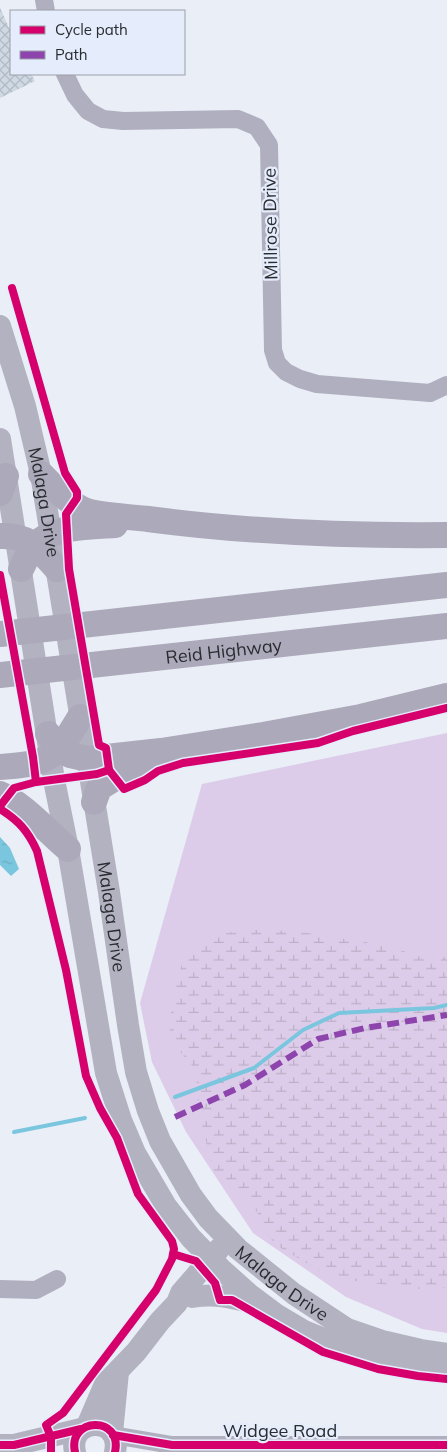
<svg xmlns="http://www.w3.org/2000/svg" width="447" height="1452" font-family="Mulish,sans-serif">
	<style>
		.grass { fill: #dccce9 }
		.wetland { fill: url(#wetland-marsh) }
		.water { fill: url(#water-ripples) }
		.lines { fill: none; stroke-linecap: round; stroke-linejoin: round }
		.stream { stroke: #7ac6de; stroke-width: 4 }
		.building { fill: url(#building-cross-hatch) }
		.minor { stroke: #b0afbf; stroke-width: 18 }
		.major { stroke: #b3b2c1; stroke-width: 22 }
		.highway { stroke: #aca9ba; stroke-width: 26 }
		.quiet { stroke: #8e44ad; stroke-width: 6; stroke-dasharray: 12 6; stroke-linecap: butt }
		.cycleway-casing { stroke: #e5ecfb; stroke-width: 11 }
		.cycleway { stroke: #d6006c; stroke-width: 8 }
		.labels { text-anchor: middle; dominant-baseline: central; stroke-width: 4.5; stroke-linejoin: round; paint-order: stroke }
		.street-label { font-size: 18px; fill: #292c31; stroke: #e5ecfb }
	</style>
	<defs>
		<pattern id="wetland-marsh" width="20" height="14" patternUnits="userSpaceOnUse" patternTransform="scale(1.25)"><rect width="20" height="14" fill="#dccce9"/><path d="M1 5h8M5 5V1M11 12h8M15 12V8" fill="none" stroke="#bdafc8"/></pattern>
		<pattern id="water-ripples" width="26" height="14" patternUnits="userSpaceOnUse" patternTransform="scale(1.25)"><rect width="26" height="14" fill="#7ac6de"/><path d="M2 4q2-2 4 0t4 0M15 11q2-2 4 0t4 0" fill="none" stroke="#6aaabf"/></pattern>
		<pattern id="building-cross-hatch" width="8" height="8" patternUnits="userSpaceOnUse" patternTransform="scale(1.25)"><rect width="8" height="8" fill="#cfd9e3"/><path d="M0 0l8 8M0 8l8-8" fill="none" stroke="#b2bac3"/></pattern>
	</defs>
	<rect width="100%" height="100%" fill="#eaeef6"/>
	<path class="grass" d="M447,733V1333L422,1329L346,1297L253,1233L186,1132L152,1062L140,1003L202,784Z"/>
	<path class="wetland" d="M252,930L294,931L365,942L411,953L437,964L447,954V1288L419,1289L332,1278L274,1244L254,1207L213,1170L198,1109L196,1070L169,1039L172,1002L183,960L209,935Z"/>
	<path class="water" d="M0,837L10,848L19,869L11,876L0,865Z"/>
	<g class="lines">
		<g class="stream">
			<path d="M175,1097L254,1068L303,1030L339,1013L434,1008L447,1005"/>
			<path d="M14,1132L85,1118"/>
		</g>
	</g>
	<path class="building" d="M0,8L11,32V74H31L35,81L0,98Z"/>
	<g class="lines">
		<g class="minor">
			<path d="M44,0L46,11"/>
			<path d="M65,74L75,95L88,111L103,119L123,121L238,119L257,127L269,145L273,350L277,363L286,372L300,379L317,384L430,393L447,385"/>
			<path d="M0,1289L36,1290L57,1279"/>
			<path d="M113,1435L172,1445H447"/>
		</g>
		<g class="major">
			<path id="s1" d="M0,326L25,406L41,474L109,892L128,1025L136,1072L148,1111L160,1141L191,1195L208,1218L238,1249L294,1294L347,1329L382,1341L421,1350L447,1354"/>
			<path d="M0,439L54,780L68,849L106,1073L121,1120L135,1153L166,1206L191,1238L221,1269L249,1294L277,1315L304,1331L341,1346L379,1359L447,1371"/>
			<path d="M192,1297C218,1293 233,1298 257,1304"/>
			<path d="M87,1426L105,1384L136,1352L160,1321L177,1303L181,1293L219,1249"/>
			<path d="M112,1433L118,1372"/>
			<path d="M0,1445H14L81,1429"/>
			<path d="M75,1452C67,1417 123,1415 115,1452"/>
		</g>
		<g class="highway">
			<path d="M41,474C54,487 67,502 84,510C96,516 133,517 148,519C247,532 347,536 447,535"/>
			<path d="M0,493L6,476"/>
			<path d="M0,536C30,535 38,548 57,569"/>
			<path d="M21,569C25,562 29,550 35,545C55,525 90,527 115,525"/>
			<path d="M0,634L447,585"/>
			<path id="s2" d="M0,675L447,626"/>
			<path d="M48,734L59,748L70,755L88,759L161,751L263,735L361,717L447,696"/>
			<path d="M0,767C49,764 55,759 80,717"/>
			<path d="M0,794C22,803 49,833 68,849"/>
			<path d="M94,802L99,788L153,755"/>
		</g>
		<path class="quiet" d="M175,1117L245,1085L318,1039L365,1028L447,1015"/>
		<defs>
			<g id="cycleway">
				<path d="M12,288L65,473L77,492V498L66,514L69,569L99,745L106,748L109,770"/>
				<path d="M0,575L33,757L36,782"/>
				<path d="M109,770L124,789L145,780L158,771L183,763L318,743L353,731L447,708"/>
				<path d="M0,806L14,788L36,782L97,774L109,770"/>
				<path d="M0,809C19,821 28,831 37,851L66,970L86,1076L100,1108L117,1138L138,1194L172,1241L174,1249L172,1259L156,1290L63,1413L46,1425L51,1437V1452"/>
				<path d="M173,1254L196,1261L215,1283L220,1300H232L323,1352L378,1369L418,1376L447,1379"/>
				<path d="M113,1435L172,1445H447"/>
				<path d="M0,1445H14L81,1429"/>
				<path d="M75,1452C67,1417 123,1415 115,1452"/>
			</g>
		</defs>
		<use href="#cycleway" class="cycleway-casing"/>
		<use href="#cycleway" class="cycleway"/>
	</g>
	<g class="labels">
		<g class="street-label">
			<text transform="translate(270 224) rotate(-91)">Millrose Drive</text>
			<text stroke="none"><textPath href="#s1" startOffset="182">Malaga Drive</textPath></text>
			<text stroke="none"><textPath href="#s2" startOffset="225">Reid Highway</textPath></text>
			<text stroke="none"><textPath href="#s1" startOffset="602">Malaga Drive</textPath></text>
			<text stroke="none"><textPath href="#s1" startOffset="1022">Malaga Drive</textPath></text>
			<text x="280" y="1430">Widgee Road</text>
		</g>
	</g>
	<rect x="10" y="10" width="175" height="65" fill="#e5ecfb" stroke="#9a9faa"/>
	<rect x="20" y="26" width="25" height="8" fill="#d6006c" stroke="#9a9faa"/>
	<text x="55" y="35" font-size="15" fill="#292c31">Cycle path</text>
	<rect x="20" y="51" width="25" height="8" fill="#8e44ad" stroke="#9a9faa"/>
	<text x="55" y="60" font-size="15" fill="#292c31">Path</text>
</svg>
